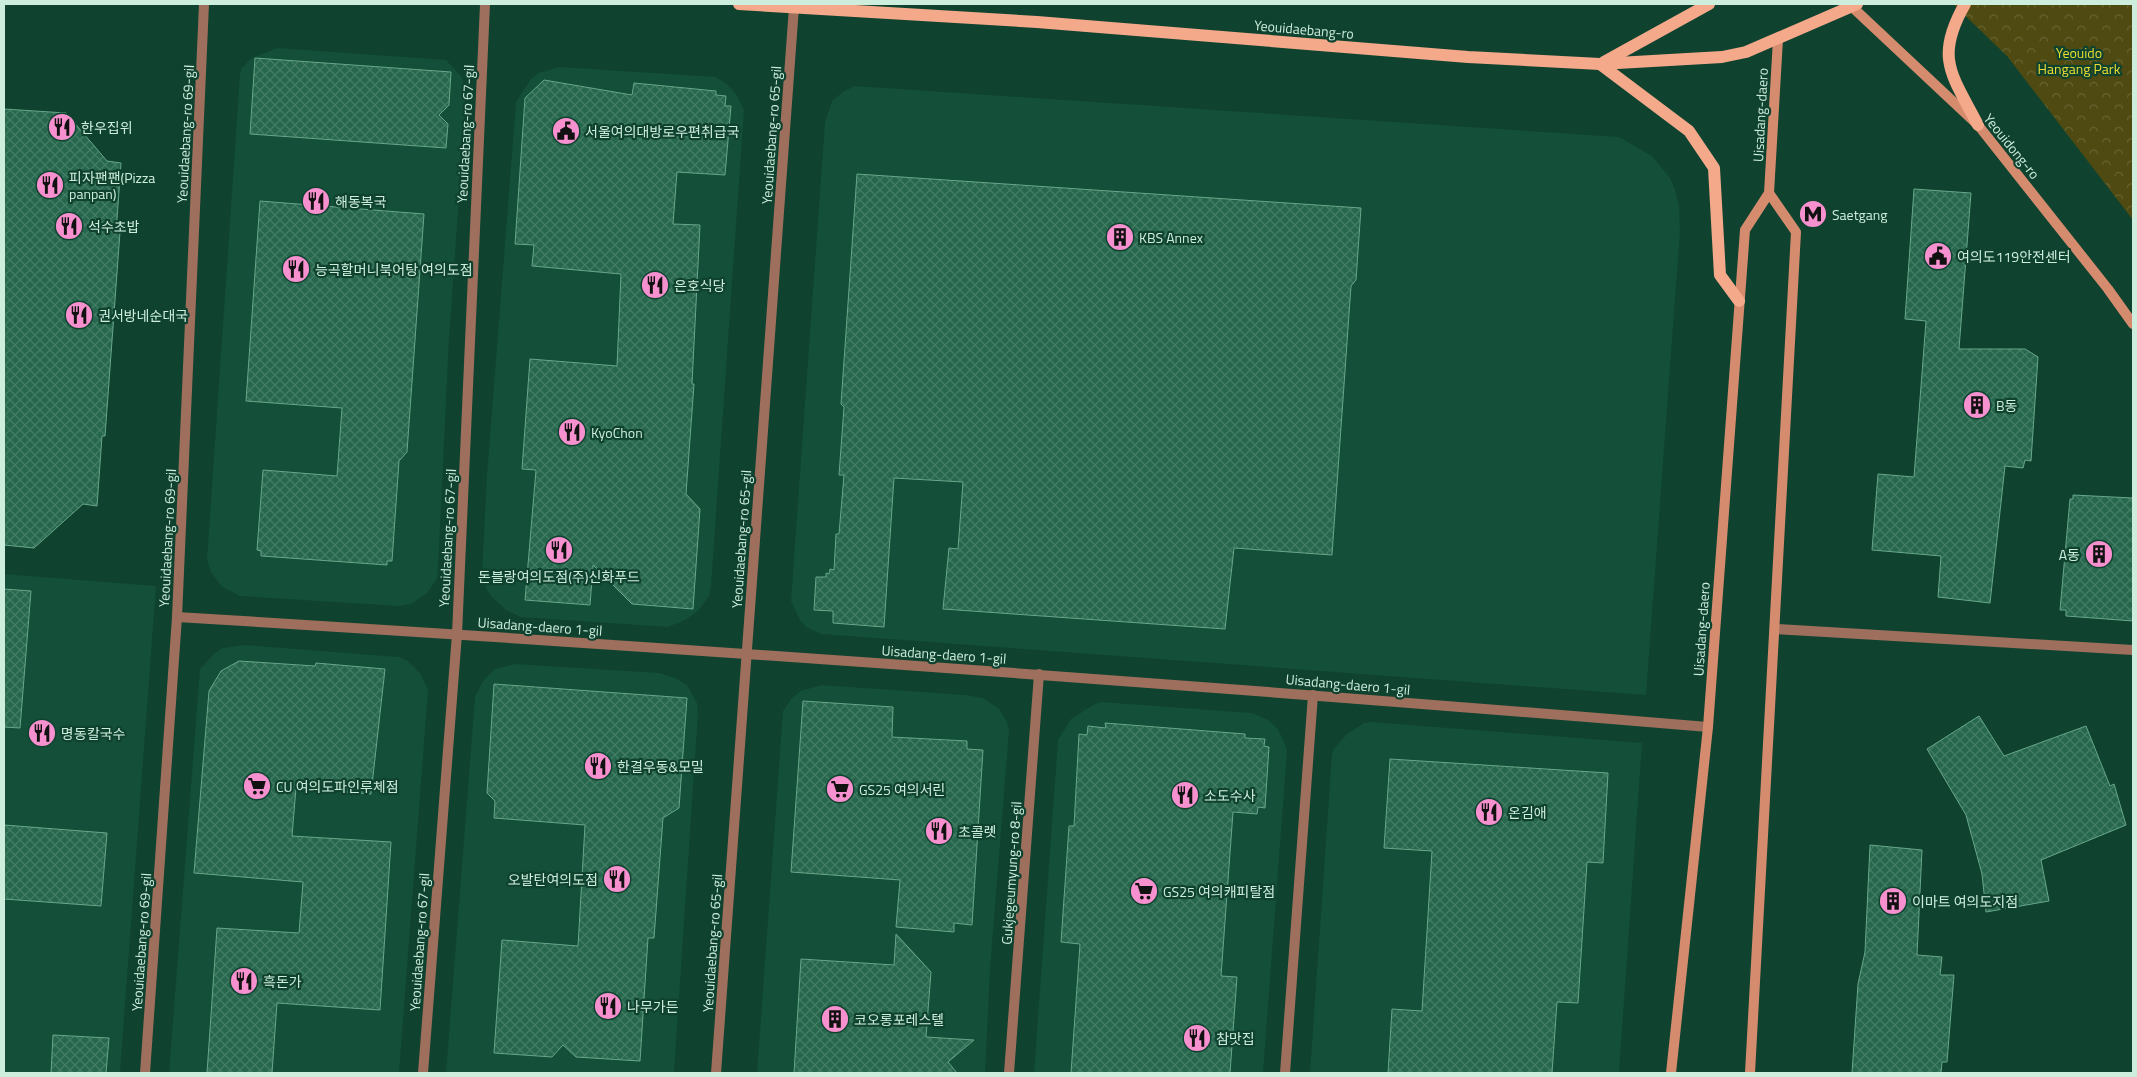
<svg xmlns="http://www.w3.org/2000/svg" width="2137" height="1077" font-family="'Titillium Web','Noto Sans KR',sans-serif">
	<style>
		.built { fill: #134f39 }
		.park { fill: url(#park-crowns) }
		.building { fill: url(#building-cross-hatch); stroke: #67a78a }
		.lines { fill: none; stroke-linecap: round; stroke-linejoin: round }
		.street { stroke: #9d6f5c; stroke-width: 10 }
		.secondary { stroke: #d58c6e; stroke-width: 10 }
		.primary { stroke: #f4a98a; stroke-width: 12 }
		.labels { text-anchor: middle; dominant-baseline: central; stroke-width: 4.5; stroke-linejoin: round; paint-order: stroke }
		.street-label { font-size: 14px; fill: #cdeddd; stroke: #0f422f }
		.park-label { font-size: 14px; fill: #eddd32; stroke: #0f422f }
		.poi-label { font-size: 14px; fill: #cdeddd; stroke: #0f422f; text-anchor: start }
	</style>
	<defs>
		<pattern id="park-crowns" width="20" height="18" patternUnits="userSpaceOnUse" patternTransform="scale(1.25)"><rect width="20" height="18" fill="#4f4a11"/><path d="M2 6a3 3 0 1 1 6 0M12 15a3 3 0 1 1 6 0" fill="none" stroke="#676433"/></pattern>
		<pattern id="building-cross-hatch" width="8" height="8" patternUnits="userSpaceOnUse" patternTransform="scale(1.25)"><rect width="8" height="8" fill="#26674d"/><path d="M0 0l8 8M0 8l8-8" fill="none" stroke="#447d66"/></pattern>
	</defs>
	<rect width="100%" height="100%" fill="#0f422f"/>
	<g class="built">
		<path d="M277,48L446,60L461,76L465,86L466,100L449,338L438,568L437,579L427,593L411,604L399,606L240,596L221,586L211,572L207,560L240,74L242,68L252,58Z"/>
		<path d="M559,67L715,77L727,84L736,94L744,110L711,586L709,596L699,610L685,620L668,627L521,617L506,610L491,596L486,588L482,574L487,475L516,102L531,79L539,73Z"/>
		<path d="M855,86L1619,137L1652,156L1670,178L1675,190L1679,205L1680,231L1646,695L821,634L806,627L800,620L791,601L825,122L832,101L844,91Z"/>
		<path d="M4,574L156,586L120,1073H4Z"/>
		<path d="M246,645L399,657L408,661L420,673L428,690L399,1073H169L200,669L213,655L222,648Z"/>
		<path d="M515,664L659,673L675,678L687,685L697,703L698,712L674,1073H446L475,697L483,681L495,669Z"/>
		<path d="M821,685L966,695L983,698L999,709L1007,722L1009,731L990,969L985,1073H757L783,711L792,698L801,691Z"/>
		<path d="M1101,702L1252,713L1268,720L1277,728L1283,739L1287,751L1263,1073H1034L1058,740L1071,719L1093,705Z"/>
		<path d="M1371,722L1642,743L1619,1073H1310L1332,754L1334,749L1347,734L1364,723Z"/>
	</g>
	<path class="park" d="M1953,4H2133V220L2007,56Z"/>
	<g class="building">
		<path d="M255,58L451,72L449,105L439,115L448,124L446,148L250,134Z"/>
		<path d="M544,80L632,95L634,83L716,91V95L726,96L725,106H731L725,175L677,172L673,224L700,225L692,384H694L686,494L700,509L693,609L632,604L593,565L590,605L525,600L536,470L522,469L530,359L617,366L621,274L532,266L534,245L515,244L525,98Z"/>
		<path d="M4,109L66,113L107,161L121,163L116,233L120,232L105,436H102L97,506L83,504L34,548L4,545Z"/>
		<path d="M857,174L1361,208L1356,280L1351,286L1332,555L1234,548L1225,629L943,609L949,548L958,549L963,482L894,478L884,627L833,623V611L814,610L816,577H826V573L829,574L830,569L834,570L836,534H839L844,475H839L844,407L841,404Z"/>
		<path d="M1914,189L1971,193L1959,349H2025L2038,357L2031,461L2025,460L2023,468L2005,466L1990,603L1938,597L1941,556L1872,550L1878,474L1914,477L1926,321L1905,319Z"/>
		<path d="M260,201L424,214L407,452L399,461L392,561H387V565L261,556V551L257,550L263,470L337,476L342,408L246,401Z"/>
		<path d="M2073,495L2133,498V621L2066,616V610H2060L2070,499H2073Z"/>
		<path d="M4,589L31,591L20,728L4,727Z"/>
		<path d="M239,661L315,666L316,663L385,669L371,794L296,788L292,836L391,842L380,1010L277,1003L272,1073H207L217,928L299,933L303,882L194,873L209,691L221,671Z"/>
		<path d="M494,684L687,698L679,808L663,818L654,938H648L640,1061L576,1057L563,1045L552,1057L494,1053L502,940L578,946L585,825L494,818L495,801L487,793Z"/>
		<path d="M803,701L893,707L892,737L967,741V749L983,750L972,925L954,923V932L896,927L900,880L791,872Z"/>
		<path d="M1979,716L2004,756L2086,726L2110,786L2114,784L2126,825L2041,860L2049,901L1986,912L1982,874L1966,815L1927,749Z"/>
		<path d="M1105,723L1245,734V738L1265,739L1264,746L1269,747L1265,808L1258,807L1257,814L1233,812L1221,976L1237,977L1230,1073H1071L1080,944L1061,942L1069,826H1074L1079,734L1087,735L1088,726L1106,728Z"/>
		<path d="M1390,759L1608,773L1603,863L1587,862L1578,1003L1557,1002L1552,1073H1388L1392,1009L1422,1011L1432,851L1384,848Z"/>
		<path d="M4,825L107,833L101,906L4,899Z"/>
		<path d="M1870,845L1922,850L1917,955L1942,957L1940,975H1954L1947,1062H1942L1941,1073H1852L1858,984L1865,952Z"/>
		<path d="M896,934L931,972L926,1037L974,1040L948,1062L957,1073H794L801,959L894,965Z"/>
		<path d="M53,1035L109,1038L106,1073H51Z"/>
	</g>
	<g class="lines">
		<g class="street">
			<path d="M177,617C688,648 1198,685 1708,727"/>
			<path d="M1776,629L2133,650"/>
			<path d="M145,1073L177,617L204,4"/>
			<path d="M423,1073L457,634L485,4"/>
			<path d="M716,1073L794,7"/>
			<path d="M1009,1073L1039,674"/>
			<path d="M1285,1073L1313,695"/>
		</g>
		<g class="secondary">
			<path d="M1849,4L1978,125L2108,289L2133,324"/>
			<path d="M1671,1073L1708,727L1745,230L1769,193L1778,39"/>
			<path d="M1750,1073L1796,232L1769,193"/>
		</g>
		<g class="primary">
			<path d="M739,4L1037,22L1468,57L1600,64L1722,57L1746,52L1857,4"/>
			<path d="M1965,4C1934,58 1952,75 1978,125"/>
			<path d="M1604,62L1709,4"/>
			<path d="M1600,64L1689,131L1714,168L1720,275L1739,301"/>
		</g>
	</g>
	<defs>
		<symbol id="restaurant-disc" viewBox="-11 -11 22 22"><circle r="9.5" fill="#f790ce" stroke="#0f422f"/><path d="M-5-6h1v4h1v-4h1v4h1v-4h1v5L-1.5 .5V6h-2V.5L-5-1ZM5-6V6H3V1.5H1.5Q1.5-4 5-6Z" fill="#111"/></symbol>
		<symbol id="civic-disc" viewBox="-11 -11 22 22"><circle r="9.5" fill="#f790ce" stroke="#0f422f"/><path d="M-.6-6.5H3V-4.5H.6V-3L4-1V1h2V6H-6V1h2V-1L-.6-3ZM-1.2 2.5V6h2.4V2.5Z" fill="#111"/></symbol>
		<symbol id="metro-disc" viewBox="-11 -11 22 22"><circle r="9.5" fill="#f790ce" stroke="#0f422f"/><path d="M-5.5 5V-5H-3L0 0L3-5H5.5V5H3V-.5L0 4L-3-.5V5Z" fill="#111"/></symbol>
		<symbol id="building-disc" viewBox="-11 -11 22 22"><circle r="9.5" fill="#f790ce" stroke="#0f422f"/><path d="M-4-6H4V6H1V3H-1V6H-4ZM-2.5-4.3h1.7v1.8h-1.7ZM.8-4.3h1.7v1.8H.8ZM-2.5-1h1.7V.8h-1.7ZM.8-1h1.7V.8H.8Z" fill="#111"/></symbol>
		<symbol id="supermarket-disc" viewBox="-11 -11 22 22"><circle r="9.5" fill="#f790ce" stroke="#0f422f"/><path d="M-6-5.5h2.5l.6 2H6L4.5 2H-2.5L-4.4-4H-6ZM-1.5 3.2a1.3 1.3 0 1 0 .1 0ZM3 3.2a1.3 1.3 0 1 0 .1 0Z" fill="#111"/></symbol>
	</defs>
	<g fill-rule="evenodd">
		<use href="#restaurant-disc" x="46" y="111" width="32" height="32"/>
		<use href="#civic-disc" x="550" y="115" width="32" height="32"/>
		<use href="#restaurant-disc" x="34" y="169" width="32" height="32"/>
		<use href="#restaurant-disc" x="300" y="185" width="32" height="32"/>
		<use href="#metro-disc" x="1797" y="198" width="32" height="32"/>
		<use href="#restaurant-disc" x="53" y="210" width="32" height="32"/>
		<use href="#building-disc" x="1104" y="221" width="32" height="32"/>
		<use href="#civic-disc" x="1922" y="240" width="32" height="32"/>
		<use href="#restaurant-disc" x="280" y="253" width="32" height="32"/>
		<use href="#restaurant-disc" x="639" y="269" width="32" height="32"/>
		<use href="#restaurant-disc" x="63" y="299" width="32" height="32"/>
		<use href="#building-disc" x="1961" y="389" width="32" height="32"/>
		<use href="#restaurant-disc" x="556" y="416" width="32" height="32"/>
		<use href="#restaurant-disc" x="543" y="534" width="32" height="32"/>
		<use href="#building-disc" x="2083" y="538" width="32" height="32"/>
		<use href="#restaurant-disc" x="26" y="717" width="32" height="32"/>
		<use href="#restaurant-disc" x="582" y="750" width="32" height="32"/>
		<use href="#supermarket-disc" x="241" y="770" width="32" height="32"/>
		<use href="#supermarket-disc" x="824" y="773" width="32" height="32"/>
		<use href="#restaurant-disc" x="1169" y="779" width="32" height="32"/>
		<use href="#restaurant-disc" x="1473" y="796" width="32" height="32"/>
		<use href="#restaurant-disc" x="923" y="815" width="32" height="32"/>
		<use href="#restaurant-disc" x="601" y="863" width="32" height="32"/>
		<use href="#supermarket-disc" x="1128" y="875" width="32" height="32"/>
		<use href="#building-disc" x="1877" y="885" width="32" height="32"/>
		<use href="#restaurant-disc" x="228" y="965" width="32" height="32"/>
		<use href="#restaurant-disc" x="592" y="990" width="32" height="32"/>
		<use href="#building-disc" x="819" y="1003" width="32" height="32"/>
		<use href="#restaurant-disc" x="1181" y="1022" width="32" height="32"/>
	</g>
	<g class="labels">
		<g class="street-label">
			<text transform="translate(1304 29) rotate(5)">Yeouidaebang-ro</text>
			<text transform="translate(1760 115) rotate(-87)">Uisadang-daero</text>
			<text transform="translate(185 134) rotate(-87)">Yeouidaebang-ro 69-gil</text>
			<text transform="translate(465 134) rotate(-87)">Yeouidaebang-ro 67-gil</text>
			<text transform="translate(771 135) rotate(-86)">Yeouidaebang-ro 65-gil</text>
			<text transform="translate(2012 146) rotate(51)">Yeouidong-ro</text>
			<text transform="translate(167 538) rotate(-87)">Yeouidaebang-ro 69-gil</text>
			<text transform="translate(447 538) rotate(-87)">Yeouidaebang-ro 67-gil</text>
			<text transform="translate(741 539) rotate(-86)">Yeouidaebang-ro 65-gil</text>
			<text transform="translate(540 626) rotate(4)">Uisadang-daero 1-gil</text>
			<text transform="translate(1701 629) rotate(-86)">Uisadang-daero</text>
			<text transform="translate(944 654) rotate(4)">Uisadang-daero 1-gil</text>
			<text transform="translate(1348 684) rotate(5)">Uisadang-daero 1-gil</text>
			<text transform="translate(1011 873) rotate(-86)">Gukjegeumyung-ro 8-gil</text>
			<text transform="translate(141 942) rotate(-86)">Yeouidaebang-ro 69-gil</text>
			<text transform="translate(419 942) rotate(-86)">Yeouidaebang-ro 67-gil</text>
			<text transform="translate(712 943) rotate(-86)">Yeouidaebang-ro 65-gil</text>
		</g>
		<g class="park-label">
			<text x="2079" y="52">Yeouido<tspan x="2079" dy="16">Hangang Park</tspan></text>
		</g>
		<g class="poi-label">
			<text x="81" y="127">한우집위</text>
			<text x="585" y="131">서울여의대방로우편취급국</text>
			<text x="69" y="177">피자팬팬(Pizza<tspan x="69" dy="16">panpan)</tspan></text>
			<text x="335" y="201">해동복국</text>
			<text x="1832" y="214">Saetgang</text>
			<text x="88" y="226">석수초밥</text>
			<text x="1139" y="237">KBS Annex</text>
			<text x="1957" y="256">여의도119안전센터</text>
			<text x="315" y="269">능곡할머니북어탕 여의도점</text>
			<text x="674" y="285">은호식당</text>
			<text x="98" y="315">권서방네순대국</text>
			<text x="1996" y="405">B동</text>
			<text x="591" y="432">KyoChon</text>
			<text x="2080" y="554" text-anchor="end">A동</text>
			<text x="559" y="576" text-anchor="middle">돈블랑여의도점(주)신화푸드</text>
			<text x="61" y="733">명동칼국수</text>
			<text x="617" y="766">한결우동&amp;모밀</text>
			<text x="276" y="786">CU 여의도파인루체점</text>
			<text x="859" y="789">GS25 여의서린</text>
			<text x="1204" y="795">소도수사</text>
			<text x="1508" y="812">온김애</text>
			<text x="958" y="831">초콜렛</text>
			<text x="598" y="879" text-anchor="end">오발탄여의도점</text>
			<text x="1163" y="891">GS25 여의캐피탈점</text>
			<text x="1912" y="901">이마트 여의도지점</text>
			<text x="263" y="981">흑돈가</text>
			<text x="627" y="1006">나무가든</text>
			<text x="854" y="1019">코오롱포레스텔</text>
			<text x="1216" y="1038">참맛집</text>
		</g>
	</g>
	<rect width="2137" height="1077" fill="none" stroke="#cdeddd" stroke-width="10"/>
</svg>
